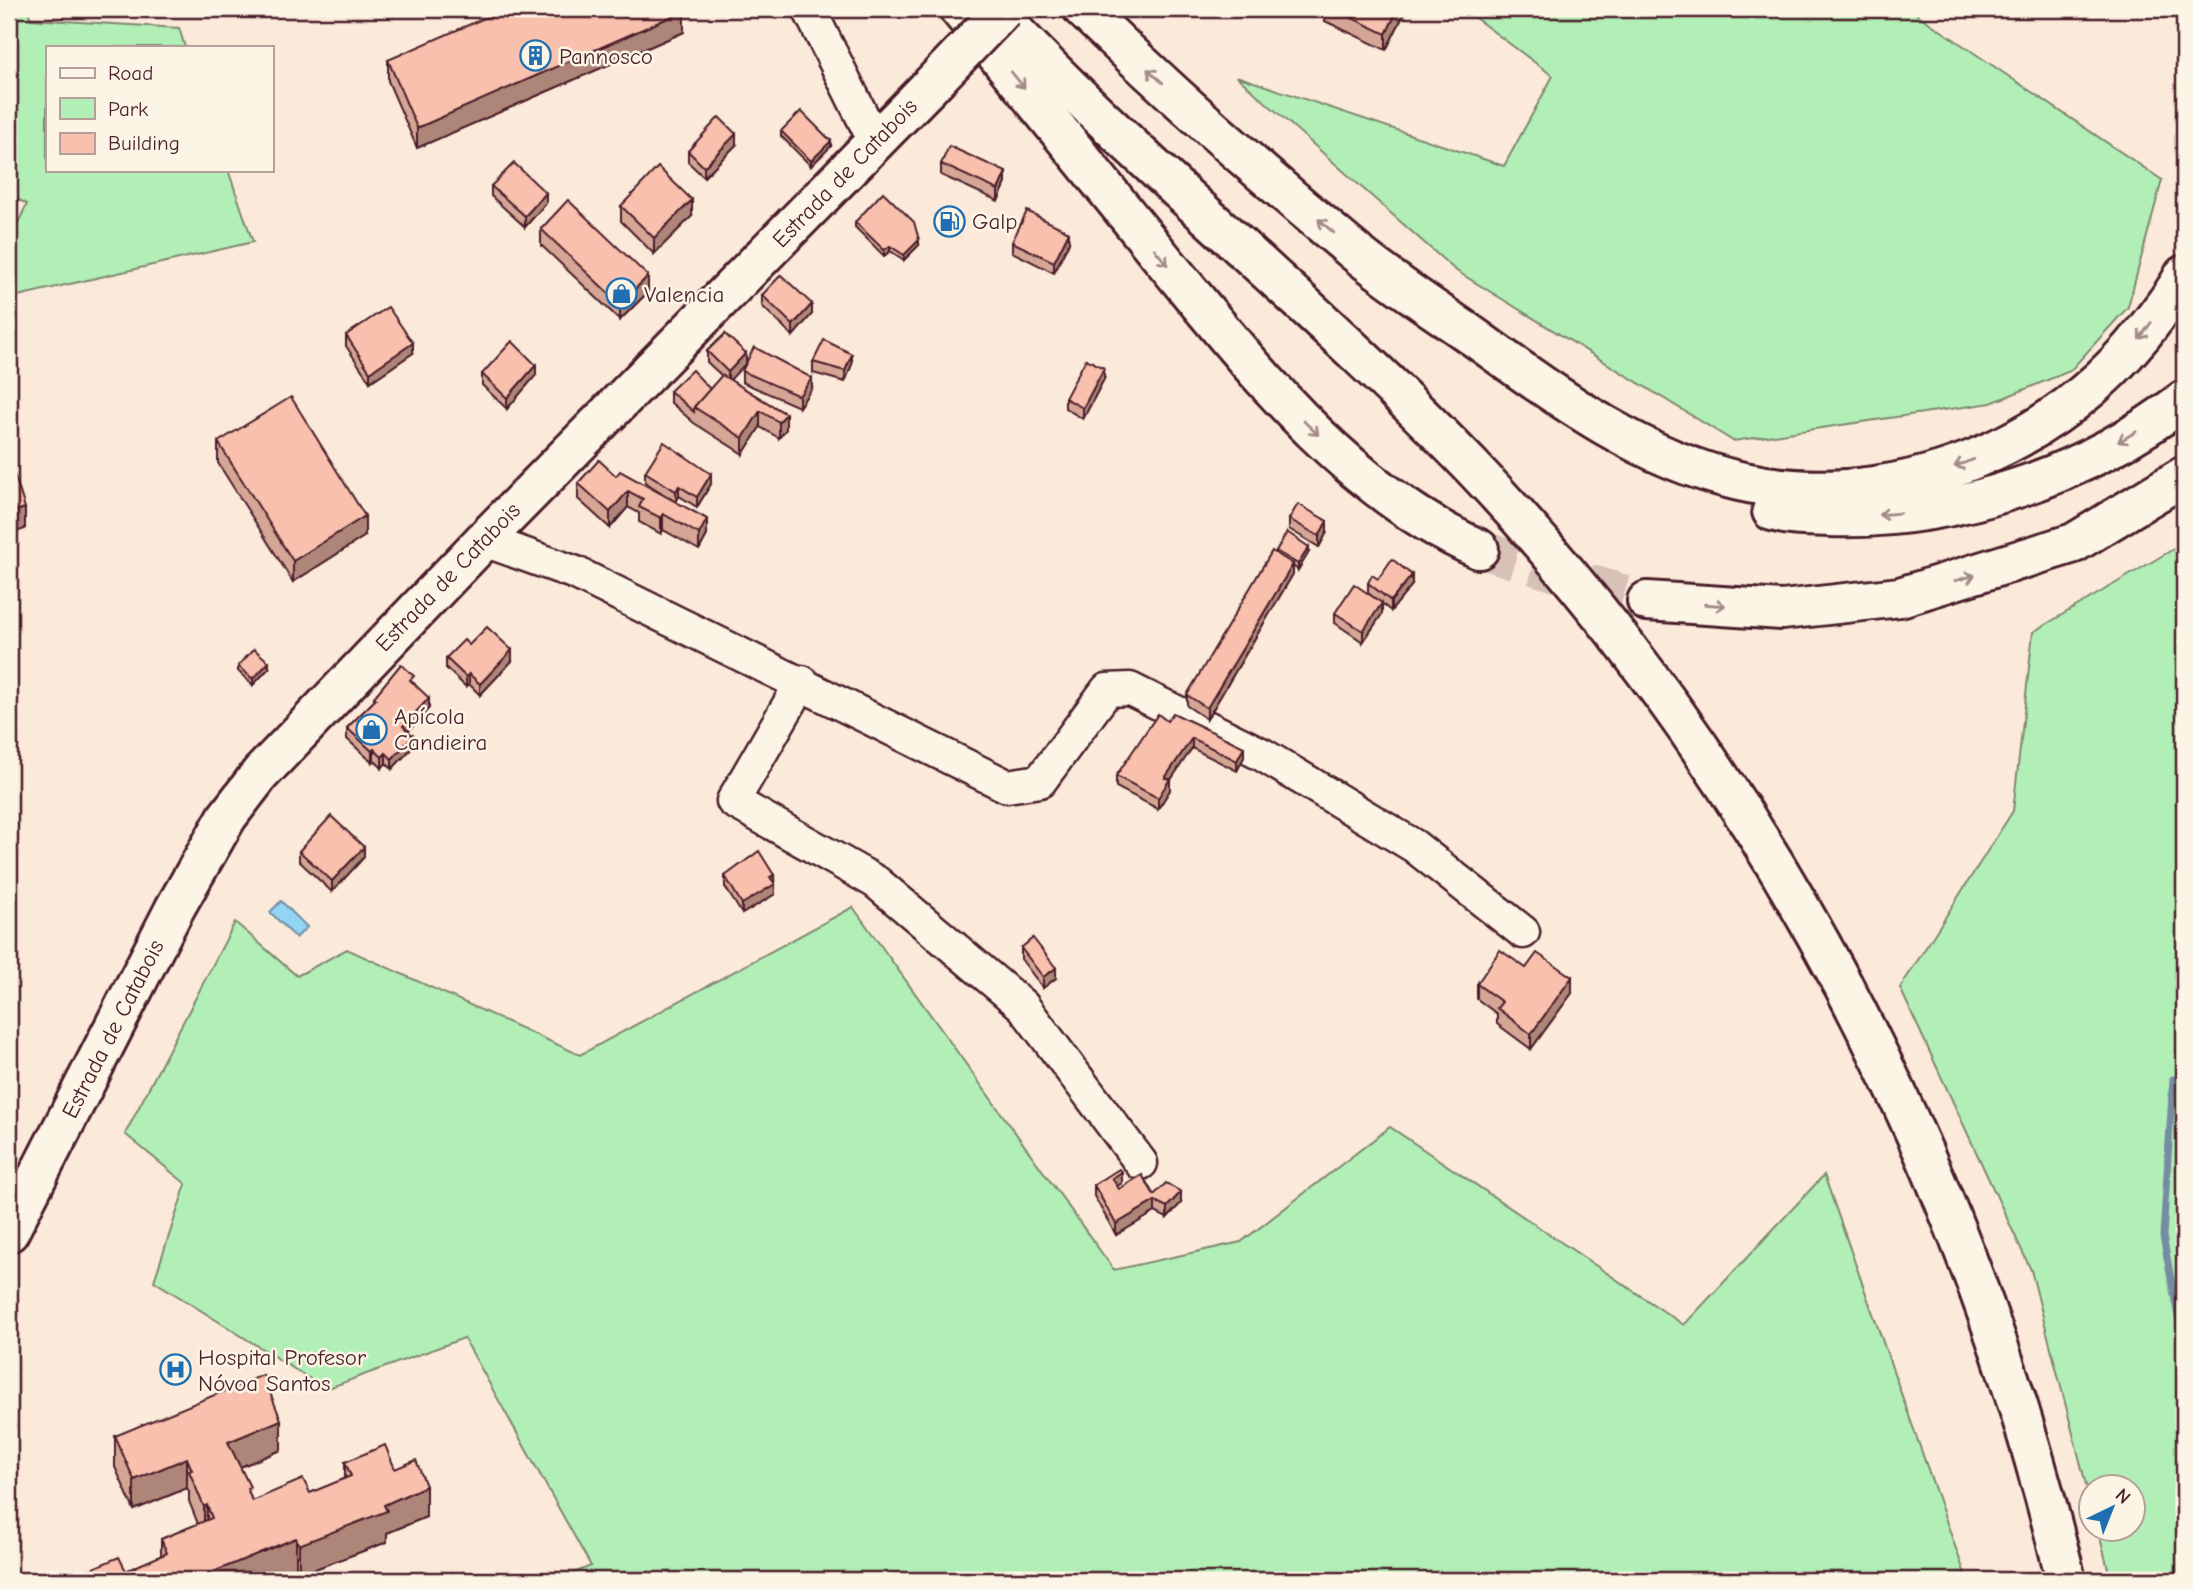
<svg xmlns="http://www.w3.org/2000/svg" width="2193" height="1589" font-family="'Comic Neue',sans-serif">
	<style>
		.green { fill: #b2efb6; stroke: #7e8770; stroke-width: 2 }
		.water { fill: #91d4f3; stroke: #758ca3; stroke-width: 2 }
		.lines { fill: none; stroke-linecap: round; stroke-linejoin: round }
		.stream { stroke: #758ca3; stroke-width: 7 }
		.highway-tunnel { stroke: #d8c1b7; stroke-width: 38; stroke-dasharray: 38 19; stroke-linecap: butt }
		.minor-casing { stroke: #4a1f2b; stroke-width: 37 }
		.major-casing { stroke: #4a1f2b; stroke-width: 44 }
		.highway-casing { stroke: #4a1f2b; stroke-width: 44 }
		.minor { stroke: #fcf5e5; stroke-width: 32 }
		.major { stroke: #fcf5e5; stroke-width: 38 }
		.highway { stroke: #fcf5e5; stroke-width: 38 }
		.major-bridge-casing { stroke: #4a1f2b; stroke-width: 44; stroke-linecap: butt }
		.major-bridge { stroke: #fcf5e5; stroke-width: 38 }
		.wall { fill: #d5a595; stroke: #4a1f2b; stroke-width: 2 }
		.shaded-wall { fill: #ae8679; stroke: #4a1f2b; stroke-width: 2 }
		.building { fill: #f8c0ad; stroke: #4a1f2b; stroke-width: 2 }
		.oneway { stroke: #a38a88 }
		.labels { text-anchor: middle; dominant-baseline: central; stroke-width: 5; stroke-linejoin: round; paint-order: stroke }
		.poi-label { font-size: 23px; fill: #4a1f2b; stroke: #fcf5e5; text-anchor: start }
		.street-label { font-size: 23px; fill: #4a1f2b; stroke: #fcf5e5 }
	</style>
	<rect width="100%" height="100%" fill="#fbeada"/>
	<filter id="ink" filterUnits="userSpaceOnUse"><feTurbulence type="fractalNoise" baseFrequency=".0143" numOctaves="2"/><feDisplacementMap in="SourceGraphic" scale="14" xChannelSelector="R" yChannelSelector="G"/><feConvolveMatrix kernelMatrix="1 2 1 2 8 2 1 2 1" color-interpolation-filters="sRGB"/></filter>
	<g filter="url(#ink)">
		<g class="green">
			<path d="M9,9H27L31,19L179,28L185,47H47V170H228L253,242L9,298V242L27,204L9,195Z"/>
			<path d="M1463,9H1909L2162,180L2128,307L2070,371L1991,403L1733,441L1455,270L1236,76L1504,166L1553,76Z"/>
			<path d="M2177,547L2184,558V1559L2175,1580H2111L2098,1530H2134V1488H2092L2091,1504L2031,1270L1900,988L2013,811L2033,632Z"/>
			<path d="M853,907L1114,1270L1241,1242L1390,1127L1684,1325L1824,1175L1967,1580H557L591,1566L464,1338L326,1389L154,1281L186,1184L125,1134L235,922L297,976L347,949L580,1055Z"/>
		</g>
		<path class="water" d="M281,901L307,927L296,938L270,912Z"/>
		<g class="lines">
			<path class="stream" d="M2173,1079L2163,1236L2184,1349"/>
			<path class="highway-tunnel" d="M1479,549L1647,601"/>
			<defs>
				<g id="minor">
					<path d="M809,9L875,142"/>
					<path d="M484,540L576,573L1007,786L1040,781L1107,690L1130,689L1263,755L1414,846L1523,932"/>
					<path d="M802,682L733,801L876,882L1023,1006L1141,1163"/>
				</g>
				<path id="major" d="M9,1232L175,908L227,817L260,774L484,540L928,88"/>
				<g id="highway">
					<path d="M959,9C1029,93 1097,178 1166,263C1254,370 1349,492 1479,549"/>
					<path d="M993,9C1144,170 1319,308 1472,467C1768,777 1967,1166 2066,1580"/>
					<path d="M1083,9C1170,93 1261,174 1354,251C1392,282 1434,309 1474,337C1556,396 1639,458 1739,481C1828,501 1925,486 2007,444C2069,413 2117,370 2158,314C2167,302 2177,289 2184,275"/>
					<path d="M1772,511C1791,517 1810,516 1830,517C1953,521 2087,475 2184,400"/>
					<path d="M1647,601L1782,610L1900,597L2074,543L2184,476"/>
				</g>
			</defs>
			<use href="#minor" class="minor-casing"/>
			<use href="#major" class="major-casing"/>
			<use href="#highway" class="highway-casing"/>
			<use href="#minor" class="minor"/>
			<use href="#major" class="major"/>
			<use href="#highway" class="highway"/>
			<defs>
				<path id="major-bridge" d="M928,88L1004,9"/>
			</defs>
			<use href="#major-bridge" class="major-bridge-casing"/>
			<use href="#major-bridge" class="major-bridge"/>
		</g>
		<g class="wall">
			<path d="M1325,9H1404V14L1386,50L1325,21Z"/>
			<path d="M684,32L417,148L388,81V60Z"/>
			<path d="M781,131L831,146L811,166L781,136Z"/>
			<path d="M736,145L704,177L688,162V151Z"/>
			<path d="M941,164L1006,183L998,201L941,175Z"/>
			<path d="M491,186L546,203L525,227L491,196Z"/>
			<path d="M621,206L692,216L654,254L621,221Z"/>
			<path d="M855,222L919,245L904,260L890,251L884,256L855,227Z"/>
			<path d="M541,229L648,292L620,320L541,245Z"/>
			<path d="M1012,242H1069L1054,273L1012,252Z"/>
			<path d="M762,295L812,314L793,336L762,306Z"/>
			<path d="M725,334L730,380L786,414V429L779,438L760,427L743,454L694,423L670,402V391L710,389L722,376L707,362V351Z"/>
			<path d="M346,335L413,353L370,382L346,346Z"/>
			<path d="M813,362L852,364L845,382L813,373Z"/>
			<path d="M742,371L812,388L799,407L742,382Z"/>
			<path d="M482,374L536,375L507,409L482,385Z"/>
			<path d="M1104,379L1083,419L1065,408V398Z"/>
			<path d="M218,442L365,536L293,582L218,463Z"/>
			<path d="M645,472L711,484L697,507L679,496L676,502L645,482Z"/>
			<path d="M616,476L707,535L699,550L663,530L661,534L639,522V513L628,507L610,528L578,499V483Z"/>
			<path d="M1289,519L1327,532L1319,547L1289,529Z"/>
			<path d="M1276,551L1309,552L1298,570L1293,566V574L1207,719L1187,706V695L1276,554Z"/>
			<path d="M1378,579L1412,585L1391,611L1382,604V614L1363,642L1335,623V613L1375,599L1368,593V583Z"/>
			<path d="M469,645L512,661L480,695L469,684L466,687L446,668V658Z"/>
			<path d="M238,666L269,668L253,685L238,671Z"/>
			<path d="M414,683L429,708L408,731L413,747L392,769L386,763L382,768L374,760L372,762L347,739V728L374,701V697Z"/>
			<path d="M1167,721L1244,757L1237,771L1192,748L1170,781V790L1158,809L1116,787V776Z"/>
			<path d="M299,851L364,857L332,892L299,861Z"/>
			<path d="M725,876L774,883L775,894L742,914L725,887Z"/>
			<path d="M1021,948L1056,978L1043,988L1021,959Z"/>
			<path d="M1526,968L1572,993L1531,1049L1497,1024V1014L1477,999V984Z"/>
			<path d="M1122,1183L1117,1186L1119,1189L1154,1195L1181,1203L1167,1218L1155,1212L1116,1235L1094,1196V1185Z"/>
			<path d="M115,1436L281,1450L240,1467L252,1501L310,1493L345,1479V1462L395,1469L426,1517L387,1533V1542L299,1575L296,1568L267,1580H79V1574L126,1571L161,1556V1539L198,1524L189,1501V1492L187,1488L134,1510L115,1467Z"/>
		</g>
		<g class="shaded-wall">
			<path d="M1398,9H1404V14L1386,50V34Z"/>
			<path d="M684,11V32L417,148V128Z"/>
			<path d="M736,134V145L704,177V167Z"/>
			<path d="M831,141V146L811,166V161Z"/>
			<path d="M1006,172V183L998,201V190Z"/>
			<path d="M546,193V203L525,227V216Z"/>
			<path d="M692,200V216L654,254V238Z"/>
			<path d="M1069,232V242L1054,273V262Z"/>
			<path d="M919,240V245L904,260V255Z"/>
			<path d="M890,246V251L884,256V250Z"/>
			<path d="M648,276V292L620,320V304Z"/>
			<path d="M812,304V314L793,336V325Z"/>
			<path d="M413,343V353L370,382V372Z"/>
			<path d="M746,353V363L728,382V372Z"/>
			<path d="M852,354V364L845,382V371Z"/>
			<path d="M536,365V375L507,409V398Z"/>
			<path d="M1104,368V379L1083,419V408Z"/>
			<path d="M812,378V388L799,407V396Z"/>
			<path d="M760,411V427L743,454V438Z"/>
			<path d="M786,414V429L779,438V422Z"/>
			<path d="M711,474V484L697,507V497Z"/>
			<path d="M679,486V496L676,502V491Z"/>
			<path d="M628,491V507L610,528V512Z"/>
			<path d="M25,508V529L9,534V513Z"/>
			<path d="M663,514V530L661,534V518Z"/>
			<path d="M365,516V536L293,582V561Z"/>
			<path d="M707,519V535L699,550V534Z"/>
			<path d="M1327,521V532L1319,547V536Z"/>
			<path d="M1309,547V552L1298,570V564Z"/>
			<path d="M1293,564V574L1207,719V708Z"/>
			<path d="M1412,575V585L1391,611V601Z"/>
			<path d="M1382,603V614L1363,642V631Z"/>
			<path d="M512,650V661L480,695V684Z"/>
			<path d="M269,662V668L253,685V679Z"/>
			<path d="M469,674V684L466,687V677Z"/>
			<path d="M429,698V708L403,737V726Z"/>
			<path d="M413,736V747L392,769V759Z"/>
			<path d="M1192,738V748L1170,781V790L1158,809V798L1165,778Z"/>
			<path d="M1244,747V757L1237,771V761Z"/>
			<path d="M374,749V760L372,762V751Z"/>
			<path d="M386,753V763L382,768V757Z"/>
			<path d="M364,847V857L332,892V881Z"/>
			<path d="M774,875L775,894L742,914V904L770,877Z"/>
			<path d="M1056,968V978L1043,988V977Z"/>
			<path d="M1572,977V993L1531,1049V1034Z"/>
			<path d="M1122,1172V1183L1112,1189V1178Z"/>
			<path d="M1181,1192V1203L1167,1218V1207Z"/>
			<path d="M1155,1201V1212L1116,1235V1224Z"/>
			<path d="M281,1420V1450L228,1472V1442Z"/>
			<path d="M187,1458V1488L134,1510V1480Z"/>
			<path d="M426,1486V1517L387,1533V1542L299,1575V1545L384,1505Z"/>
			<path d="M207,1505V1536L204,1537V1507Z"/>
			<path d="M296,1538V1568L267,1580H208V1574Z"/>
		</g>
		<g class="building">
			<path d="M505,9H683L684,11L417,128L388,60Z"/>
			<path d="M1333,9H1398L1386,34Z"/>
			<path d="M801,111L831,141L811,161L781,131Z"/>
			<path d="M719,117L736,134L704,167L688,151Z"/>
			<path d="M949,146L1006,172L998,190L941,164Z"/>
			<path d="M514,163L546,193L525,216L491,186Z"/>
			<path d="M658,167L692,200L654,238L621,206Z"/>
			<path d="M883,192L914,222L919,240L904,255L890,246L884,250L855,222Z"/>
			<path d="M568,200L648,276L620,304L541,229Z"/>
			<path d="M1027,211L1069,232L1054,262L1012,242Z"/>
			<path d="M781,275L812,304L793,325L762,295Z"/>
			<path d="M388,307L413,343L370,372L346,335Z"/>
			<path d="M725,334L746,353L728,372L707,351Z"/>
			<path d="M824,340L852,354L845,371L813,362Z"/>
			<path d="M512,341L536,365L507,398L482,374Z"/>
			<path d="M754,347L812,378L799,396L742,371Z"/>
			<path d="M1086,359L1104,368L1083,408L1065,398Z"/>
			<path d="M692,370L710,389L694,407V412L670,391Z"/>
			<path d="M722,375L786,414L779,422L760,411L743,438L694,407Z"/>
			<path d="M291,397L365,516L293,561L218,442Z"/>
			<path d="M664,442L711,474L697,497L679,486L676,491L645,472Z"/>
			<path d="M9,457L25,508L9,513Z"/>
			<path d="M599,460L616,476L620,471L707,519L699,534L663,514L661,518L639,507L643,499L628,491L610,512L578,483Z"/>
			<path d="M1298,504L1327,521L1319,536L1289,519Z"/>
			<path d="M1287,532L1309,547L1298,564L1276,551Z"/>
			<path d="M1272,551L1293,564L1207,708L1187,695Z"/>
			<path d="M1392,559L1412,575L1391,601L1368,583L1372,575L1378,579Z"/>
			<path d="M1354,584L1382,603L1363,631L1335,613Z"/>
			<path d="M487,627L512,650L480,684L469,674L466,677L446,658L464,640L469,645Z"/>
			<path d="M254,649L269,662L253,679L238,666Z"/>
			<path d="M401,664L414,676L410,680L429,698L403,726L413,736L392,759L386,753L382,757L374,749L372,751L347,728L376,699L374,697Z"/>
			<path d="M1173,713L1244,747L1237,761L1192,738L1165,778L1170,779L1158,798L1116,776L1158,714L1167,721Z"/>
			<path d="M331,816L364,847L332,881L299,851Z"/>
			<path d="M759,851L774,875L770,877L775,884L742,904L725,876Z"/>
			<path d="M1033,938L1056,968L1043,977L1021,948Z"/>
			<path d="M1500,950L1526,968L1537,953L1572,977L1531,1034L1497,1008L1502,1002L1477,984Z"/>
			<path d="M1119,1169L1122,1172L1112,1178L1119,1189L1142,1175L1154,1195L1166,1183L1181,1192L1167,1207L1155,1201L1116,1224L1094,1185Z"/>
			<path d="M263,1375L281,1420L228,1442L250,1487L247,1488L252,1501L303,1479L310,1493L351,1476L345,1462L385,1445L395,1469L416,1460L426,1486L384,1505L387,1511L299,1545L296,1538L208,1574L210,1580H82L79,1574L119,1557L126,1571L167,1553L161,1539L212,1518L207,1505L204,1507L189,1471L192,1470L187,1458L134,1480L115,1436Z"/>
		</g>
		<defs><path id="oneway-shaft" d="M-6 0H5M1.5-3L5.5 0L1.5 3" fill="none" stroke-width="1.6" stroke-linecap="round" stroke-linejoin="round" transform="scale(1.75)"/></defs>
		<g class="oneway">
			<use href="#oneway-shaft" transform="translate(1155 76) rotate(-139)"/>
			<use href="#oneway-shaft" transform="translate(1018 80) rotate(51)"/>
			<use href="#oneway-shaft" transform="translate(1326 226) rotate(-139)"/>
			<use href="#oneway-shaft" transform="translate(1161 257) rotate(51)"/>
			<use href="#oneway-shaft" transform="translate(2145 331) rotate(126)"/>
			<use href="#oneway-shaft" transform="translate(1311 428) rotate(44)"/>
			<use href="#oneway-shaft" transform="translate(2127 437) rotate(150)"/>
			<use href="#oneway-shaft" transform="translate(1964 463) rotate(160)"/>
			<use href="#oneway-shaft" transform="translate(1889 514) rotate(175)"/>
			<use href="#oneway-shaft" transform="translate(1965 578) rotate(-16)"/>
			<use href="#oneway-shaft" transform="translate(1715 605) rotate(4)"/>
		</g>
	</g>
	<defs>
		<symbol id="building-ring" viewBox="-11 -11 22 22"><circle r="9.5" fill="#fcf5e5" stroke="#1f6fb2" stroke-width="1.5"/><path d="M-4-6H4V6H1V3H-1V6H-4ZM-2.5-4.3h1.7v1.8h-1.7ZM.8-4.3h1.7v1.8H.8ZM-2.5-1h1.7V.8h-1.7ZM.8-1h1.7V.8H.8Z" fill="#1f6fb2"/></symbol>
		<symbol id="fuel-ring" viewBox="-11 -11 22 22"><circle r="9.5" fill="#fcf5e5" stroke="#1f6fb2" stroke-width="1.5"/><path d="M-5.5-6h7V0h2V4h1.3V-2.5L3-4.5l.8-.8L6-3V5H2.5V1h-1V6h-7ZM-4.2-4.7v3.2H.2V-4.7Z" fill="#1f6fb2"/></symbol>
		<symbol id="shop-ring" viewBox="-11 -11 22 22"><circle r="9.5" fill="#fcf5e5" stroke="#1f6fb2" stroke-width="1.5"/><path d="M-5-2.5h2.3a2.7 3.5 0 0 1 5.4 0H5L5.5 6h-11ZM-1.5-2.5h3a1.5 2.3 0 0 0-3 0Z" fill="#1f6fb2"/></symbol>
		<symbol id="hospital-ring" viewBox="-11 -11 22 22"><circle r="9.5" fill="#fcf5e5" stroke="#1f6fb2" stroke-width="1.5"/><path d="M-5-5h3v3.5h4V-5h3V5h-3V1.5h-4V5h-3Z" fill="#1f6fb2"/></symbol>
	</defs>
	<g fill-rule="evenodd">
		<use href="#building-ring" x="518" y="38" width="35" height="35"/>
		<use href="#fuel-ring" x="932" y="204" width="35" height="35"/>
		<use href="#shop-ring" x="604" y="276" width="35" height="35"/>
		<use href="#shop-ring" x="354" y="712" width="35" height="35"/>
		<use href="#hospital-ring" x="158" y="1352" width="35" height="35"/>
	</g>
	<g class="labels">
		<g class="poi-label">
			<text x="559" y="56">Pannosco</text>
			<text x="972" y="221">Galp</text>
			<text x="644" y="294">Valencia</text>
			<text x="394" y="716">Apícola<tspan x="394" dy="26">Candieira</tspan></text>
			<text x="198" y="1357">Hospital Profesor<tspan x="198" dy="26">Nóvoa Santos</tspan></text>
		</g>
		<g class="street-label">
			<text transform="translate(845 173) rotate(-46)">Estrada de Catabois</text>
			<text transform="translate(448 577) rotate(-46)">Estrada de Catabois</text>
			<text transform="translate(113 1029) rotate(-63)">Estrada de Catabois</text>
		</g>
	</g>
	<rect width="2193" height="1589" fill="none" stroke="#fcf5e5" stroke-width="35"/>
	<rect x="18" y="18" width="2158" height="1554" fill="none" stroke="#4a1f2b" stroke-width="2.5" filter="url(#ink)"/>
	<rect x="46" y="46" width="228" height="126" fill="#fcf5e5" stroke="#b59f9b" stroke-width="2"/>
	<rect x="60" y="68" width="35" height="10" fill="#fcf5e5" stroke="#b59f9b" stroke-width="2"/>
	<text x="108" y="80" font-size="21" fill="#4a1f2b">Road</text>
	<rect x="60" y="98" width="35" height="21" fill="#b2efb6" stroke="#b59f9b" stroke-width="2"/>
	<text x="108" y="116" font-size="21" fill="#4a1f2b">Park</text>
	<rect x="60" y="133" width="35" height="21" fill="#f8c0ad" stroke="#b59f9b" stroke-width="2"/>
	<text x="108" y="150" font-size="21" fill="#4a1f2b">Building</text>
	<g transform="translate(2112 1508) rotate(43)"><circle r="33" fill="#fcf5e5" stroke="#b59f9b" stroke-width="2"/>
	<path d="M0-5L12 26L0 18L-12 26Z" fill="#1f6fb2"/>
	<text y="-10" font-size="19" font-weight="bold" text-anchor="middle" fill="#4a1f2b">N</text>
	</g>
</svg>
